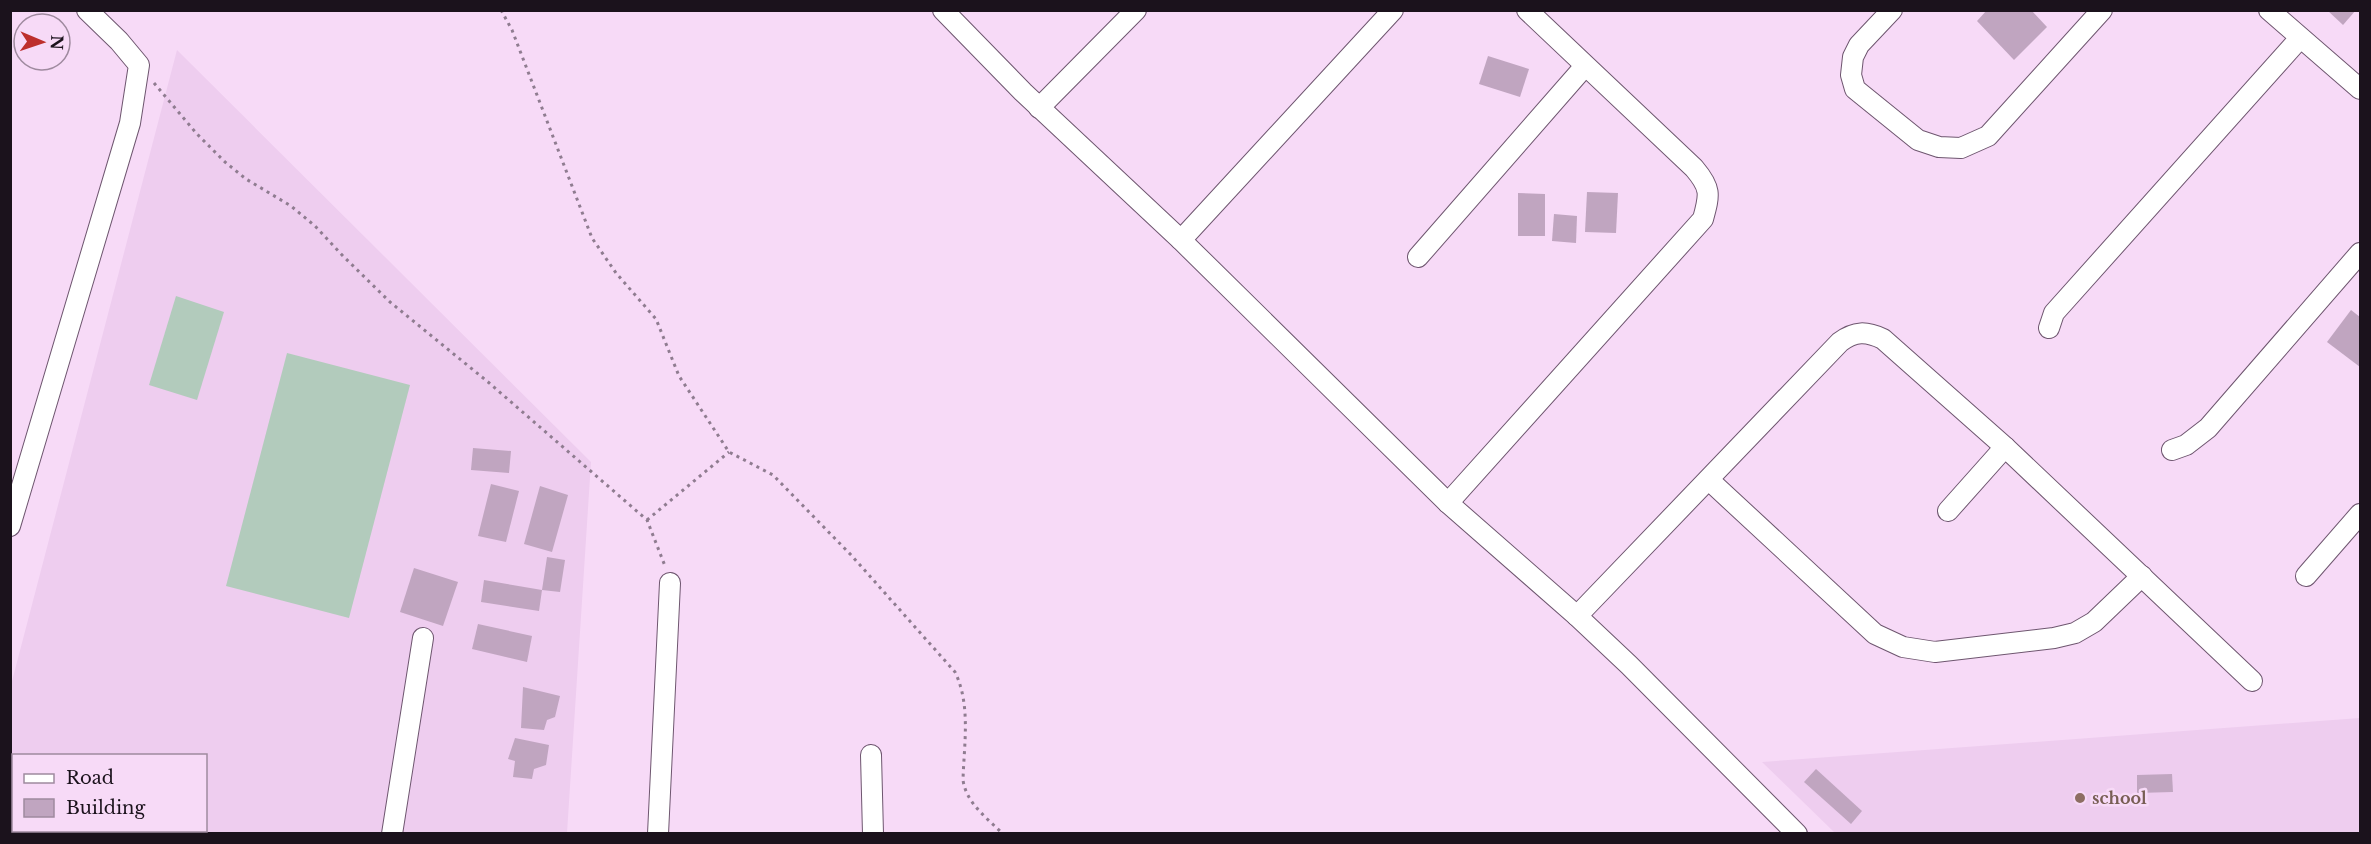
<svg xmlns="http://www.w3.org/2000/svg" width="2371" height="844" font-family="'Libre Baskerville',serif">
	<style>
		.built { fill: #eecdef; fill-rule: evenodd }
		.grass { fill: #b2cbbc }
		.building { fill: #c0a5c0 }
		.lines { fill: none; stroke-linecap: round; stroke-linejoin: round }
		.minor-casing { stroke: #6e566f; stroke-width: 22 }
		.path { stroke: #8f7c90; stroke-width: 3; stroke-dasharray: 3 4.5; stroke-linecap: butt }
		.minor { stroke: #fff; stroke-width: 20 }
		.education-dot { fill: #8d6e63; stroke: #f7daf7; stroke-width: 2 }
		.labels { text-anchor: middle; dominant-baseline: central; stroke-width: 5; stroke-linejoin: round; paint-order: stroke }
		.education-label { font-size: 16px; font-weight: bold; fill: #785e54; stroke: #f7daf7; text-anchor: start }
	</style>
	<rect width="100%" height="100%" fill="#f7daf7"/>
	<g class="built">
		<path d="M177,50L591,462L567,833L11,834V685ZM14,756H206V830H14Z"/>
		<path d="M2360,718V833H1835L1762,762Z"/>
	</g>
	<g class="grass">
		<path d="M176,296L224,312L197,400L149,385Z"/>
		<path d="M287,353L410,385L349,618L226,586Z"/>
	</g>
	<g class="building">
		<path d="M1987,10H2031L2047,27L2014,60L1977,21Z"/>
		<path d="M2327,10H2356L2343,25Z"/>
		<path d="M1488,56L1529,69L1520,97L1479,84Z"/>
		<path d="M1587,192L1618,193L1616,233L1585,232Z"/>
		<path d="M1518,193L1545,194V236H1518Z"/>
		<path d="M1554,214L1577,216L1576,243L1552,241Z"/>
		<path d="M2351,310L2360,317V367L2327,342Z"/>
		<path d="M473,448L511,451L509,473L471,470Z"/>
		<path d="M491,484L519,491L506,542L478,536Z"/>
		<path d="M540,486L568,495L552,552L524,544Z"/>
		<path d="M547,557L565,560L560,592L542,590Z"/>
		<path d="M414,568L458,582L443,626L400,612Z"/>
		<path d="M484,580L542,590L539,611L481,602Z"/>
		<path d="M478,624L532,636L527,662L472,649Z"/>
		<path d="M523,687L560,696L555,717L547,720L544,730L521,728Z"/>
		<path d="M515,738L549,745L546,765L534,769L532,779L513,777L515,761L508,759Z"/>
		<path d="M1816,769L1862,811L1851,824L1804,782Z"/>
		<path d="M2172,774L2173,792L2137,793V775Z"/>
	</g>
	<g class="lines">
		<defs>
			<g id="minor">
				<path d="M943,10L1023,92L1181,240L1448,503L1577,616L1629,665L1797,834"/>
				<path d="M1892,10L1859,45L1853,57L1851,75L1855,89L1918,140L1939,147L1961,148L1988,136L2102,10"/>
				<path d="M2269,10L2360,89"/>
				<path d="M1039,108L1136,10"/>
				<path d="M1181,240L1393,10"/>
				<path d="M1418,257L1585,66"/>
				<path d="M2049,328L2054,313L2300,38"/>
				<path d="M2172,450L2186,445L2208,428L2360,253"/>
				<path d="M1709,480L1875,634L1903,647L1935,652L2054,638L2075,633L2094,622L2142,576"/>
				<path d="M1448,503L1703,219C1710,194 1711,188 1694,168L1527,10"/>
				<path d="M1948,511L2005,447"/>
				<path d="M10,526L130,123L139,65L119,41L87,10"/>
				<path d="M2306,576L2360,514"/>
				<path d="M1577,616L1840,342C1855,331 1866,331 1883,339L2005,447L2252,681"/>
				<path d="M871,755L873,834"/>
				<path d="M392,834L423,638"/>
				<path d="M658,834L670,583"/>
			</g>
		</defs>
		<use href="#minor" class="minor-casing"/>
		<g class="path">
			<path d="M501,10L512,30L592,238L616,273L656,319L679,376L729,452L773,475L852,556L955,672C971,705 964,744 963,780C966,803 987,818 1003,834"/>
			<path d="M154,83L197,134L225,162L246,179L291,206L315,226L343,256L390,302L488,382L647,520L665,566"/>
			<path d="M647,520L729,452"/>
		</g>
		<use href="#minor" class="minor"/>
	</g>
	<circle class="education-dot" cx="2080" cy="798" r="6"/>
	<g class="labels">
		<g class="education-label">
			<text x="2092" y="798">school</text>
		</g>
	</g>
	<rect width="2371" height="844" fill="none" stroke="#1b121c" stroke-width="24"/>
	<rect x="12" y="754" width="195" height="78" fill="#f7daf7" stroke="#9f8a9f" stroke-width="1.5"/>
	<rect x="24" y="774" width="30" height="9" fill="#ffffff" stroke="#9f8a9f" stroke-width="1.5"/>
	<text x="66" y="784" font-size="18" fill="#1b121c">Road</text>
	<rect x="24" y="799" width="30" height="18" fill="#c0a5c0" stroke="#9f8a9f" stroke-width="1.5"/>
	<text x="66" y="814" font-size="18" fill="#1b121c">Building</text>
	<g transform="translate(42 42) rotate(92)"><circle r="28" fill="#f7daf7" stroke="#9f8a9f" stroke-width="1.5"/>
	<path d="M0-4.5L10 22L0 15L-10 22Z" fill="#bd2f2c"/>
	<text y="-9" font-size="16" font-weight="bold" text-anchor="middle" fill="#1b121c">N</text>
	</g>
</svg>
